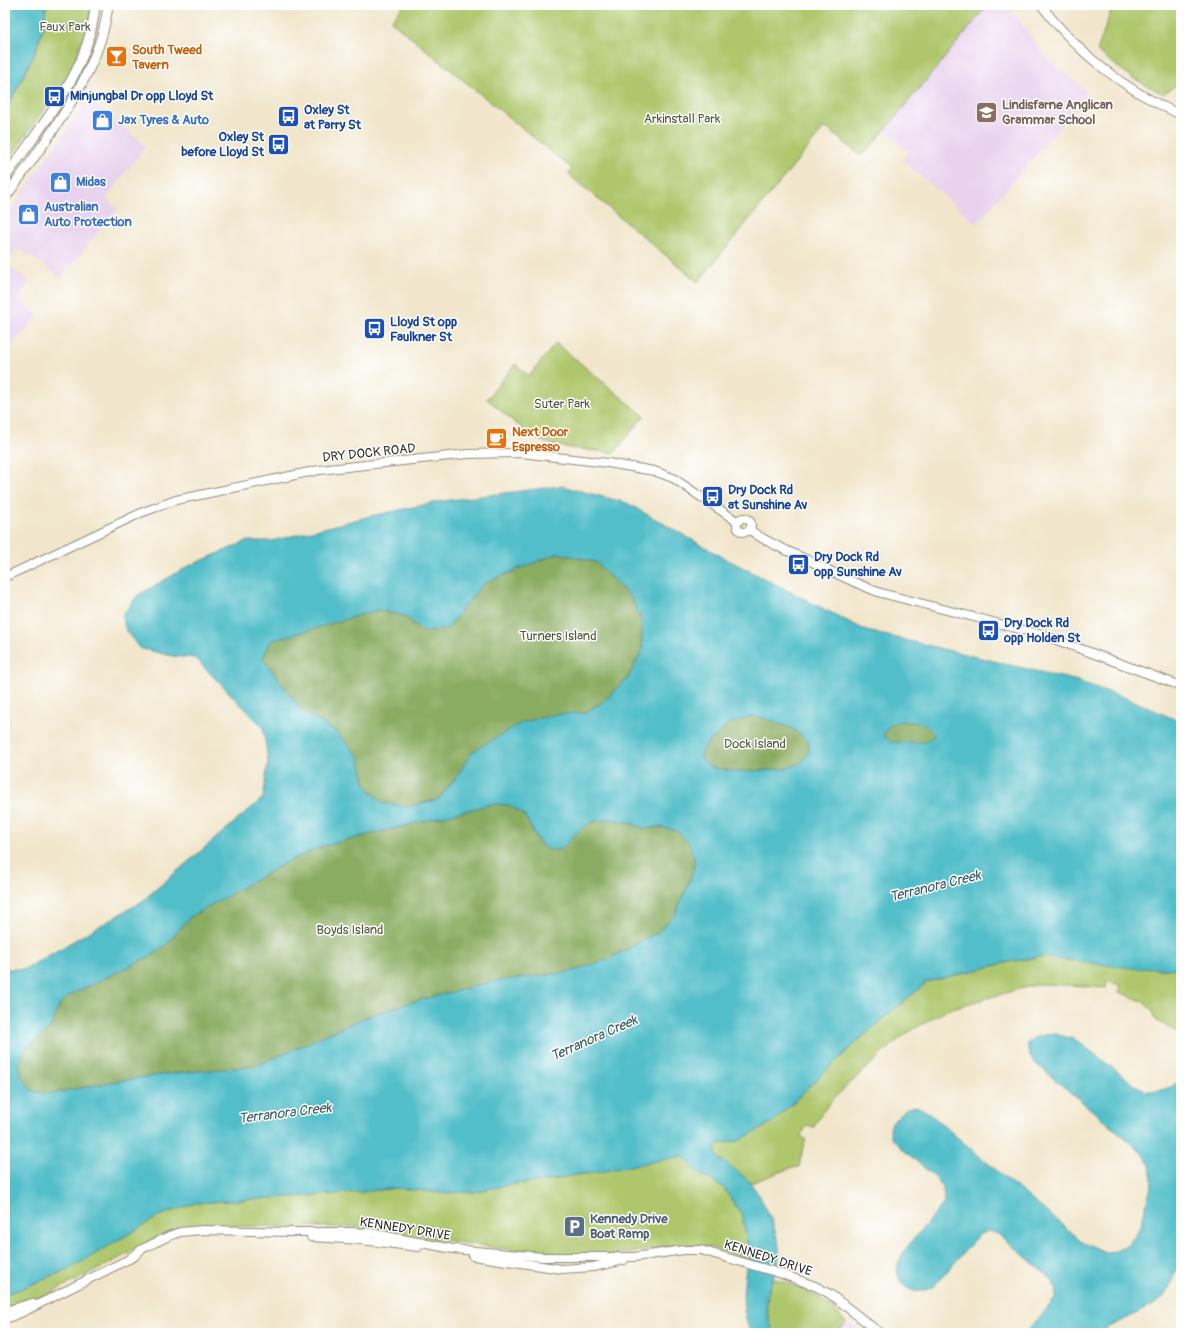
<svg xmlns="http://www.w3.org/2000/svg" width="1186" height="1338" font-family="Pangolin,sans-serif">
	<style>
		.built { fill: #e8d2ee }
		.green { fill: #aec76c; stroke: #6c794c }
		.forest { fill: #8aac60; stroke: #5a6c46 }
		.water { fill: #51bec9; stroke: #3e747a; fill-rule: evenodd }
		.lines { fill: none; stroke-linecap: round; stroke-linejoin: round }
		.tertiary-casing { stroke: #8e887b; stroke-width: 10 }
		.secondary-casing { stroke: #8e887b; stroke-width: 11 }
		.tertiary { stroke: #fff; stroke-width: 8 }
		.secondary { stroke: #fff; stroke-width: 9 }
		.labels { text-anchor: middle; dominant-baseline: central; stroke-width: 3; stroke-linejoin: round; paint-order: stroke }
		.park-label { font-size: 13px; fill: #525a3e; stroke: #fff }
		.food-label { font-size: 13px; font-weight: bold; fill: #c56008; stroke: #fff; text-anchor: start }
		.transit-label { font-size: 13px; font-weight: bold; fill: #164399; stroke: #fff; text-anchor: start }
		.education-label { font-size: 13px; font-weight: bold; fill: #785e54; stroke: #fff; text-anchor: start }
		.shop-label { font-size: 13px; font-weight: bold; fill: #366cbe; stroke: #fff; text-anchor: start }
		.street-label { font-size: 13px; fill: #2b2b2b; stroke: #fff }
		.service-label { font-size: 13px; font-weight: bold; fill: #4e5e75; stroke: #fff; text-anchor: start }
		.water-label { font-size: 14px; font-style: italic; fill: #385e62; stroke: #fff }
	</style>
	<rect width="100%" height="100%" fill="#fff"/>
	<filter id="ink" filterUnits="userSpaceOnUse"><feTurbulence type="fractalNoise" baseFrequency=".025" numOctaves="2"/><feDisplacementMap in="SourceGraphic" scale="8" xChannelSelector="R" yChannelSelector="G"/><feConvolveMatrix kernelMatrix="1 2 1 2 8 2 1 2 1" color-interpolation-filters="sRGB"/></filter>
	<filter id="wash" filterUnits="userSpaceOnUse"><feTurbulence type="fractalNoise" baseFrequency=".012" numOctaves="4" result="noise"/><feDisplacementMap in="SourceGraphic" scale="16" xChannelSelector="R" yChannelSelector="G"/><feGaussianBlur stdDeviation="0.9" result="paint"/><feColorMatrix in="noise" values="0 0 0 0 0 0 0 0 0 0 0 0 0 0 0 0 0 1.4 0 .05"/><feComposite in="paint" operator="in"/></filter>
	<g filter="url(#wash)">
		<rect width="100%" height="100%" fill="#f1e6cb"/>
		<g class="built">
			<path d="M988,5H1008L1044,55L1085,90L1087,95L977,224L902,160L909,152L885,130Z"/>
			<path d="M87,101H92L146,146L106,199L118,209L60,278L42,263L18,248L7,265L30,281L18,299L38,315L8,351L5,348V218Z"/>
			<path d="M847,1321L863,1333H837Z"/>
		</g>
		<g class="green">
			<path d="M46,5H91L90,17L71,71L5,165V112L35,54L44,26Z"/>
			<path d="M404,5H988L876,141L861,156L825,127L698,282L568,174L572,169L391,21Z"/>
			<path d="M1113,5H1181V82L1163,94L1131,77L1097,51Z"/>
			<path d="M556,343L644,416L614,453L555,446L532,437L487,399L515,364L529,376Z"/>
			<path d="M1039,957L1160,969L1181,968V1034L1157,1021L1152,1010L1142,1001L1119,992L1121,985L1107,982L1106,988L1084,986L1041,984L1027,987L949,1009L907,1033L886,1050L832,1100L822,1113L813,1128L807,1125L801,1136L806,1140L803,1147L799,1167H793L751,1183C740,1173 726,1166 716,1155V1146L722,1143L738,1141L773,1122L822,1074L882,1019L927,982L1009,962Z"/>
			<path d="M682,1155L689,1162L696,1172L723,1187L742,1215L748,1246L749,1259L709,1247L689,1245L611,1255H549L407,1235L383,1229L375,1230L363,1229L356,1227L190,1226L170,1231L101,1268L42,1297L5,1308V1294L23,1288L73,1267L161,1215L196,1203L362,1192L397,1188L443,1193L513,1184L548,1181L575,1175L594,1173Z"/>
			<path d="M773,1278C793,1284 815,1293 831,1307C837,1311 841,1317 846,1323L837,1333H774C764,1312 765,1299 773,1278Z"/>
		</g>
		<g class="forest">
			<path d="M558,553L596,562L631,598L642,620V651L628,678L603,702L584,713L557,714L472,752L457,776L438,799L407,807L382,803L366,786L359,756L335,731L301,710L263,658L271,641L377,610L405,616L424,632L447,629L462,609L484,583Z"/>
			<path d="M752,716L767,719L793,729L808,741L809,752L801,763L788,768L770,770L738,772L712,768L701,759V753L707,743L719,734L728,724Z"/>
			<path d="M903,721L924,724L935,735L925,743L891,742L883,735L891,724Z"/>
			<path d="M492,804L509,805L524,815L541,845L561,849L584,826L594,821L610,819L628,822L645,829L660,827L677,831L689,843L695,862L690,879L676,913L658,932L611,958L570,972L495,981L408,1003L366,1017L256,1066L166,1074L111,1082L50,1094L32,1091L21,1076L19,1063L24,1050L47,1031L51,1026L60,1004L70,995L148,957L166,945L190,917L285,863L320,847Z"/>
		</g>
		<g class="water">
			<path d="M5,5H46L44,26L34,54L5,112Z"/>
			<path d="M561,486L627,503L726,559L867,631L1078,681L1134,701L1181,722V968L1160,969L1131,968L1039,957L1009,962L927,982L882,1019L822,1074L773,1122L738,1141L722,1143L716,1146V1155C726,1166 742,1172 751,1184C763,1198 782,1238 779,1257C778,1269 771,1280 768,1292C764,1306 768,1320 774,1333H750L744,1311L743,1295L745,1274L749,1259L748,1246L742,1215L723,1187L696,1172L689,1162L682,1156L594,1173L575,1175L548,1181L513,1184L474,1192L443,1193L397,1188L362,1192L196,1203L161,1215L73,1267L23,1288L5,1294V969H25L141,902L263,798L268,761L263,727L195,658L172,656L139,648L126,631L122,616L138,595L189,566L247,541H272L371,516L442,501ZM558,553L596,562L631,598L642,620V651L628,678L603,702L584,713L557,714L521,723L472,752L457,776L438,800L407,807L382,803L366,786L359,756L335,731L301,710L263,658L271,641L377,610L405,616L424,632L447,629L462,609L484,583ZM752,716L767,719L793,729L808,741L809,752L801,763L788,768L770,770L738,772L712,768L701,759V753L707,743L719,734L728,724ZM903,721L924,724L935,735L925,742H891L883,735L891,724ZM492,804L509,805L524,815L541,845L551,851L561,849L584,826L594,821L610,819L628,822L645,829L660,827L677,831L689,843L695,862L690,880L676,913L658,932L611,958L570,972L495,981L408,1003L366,1017L256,1066L166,1074L111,1082L50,1094L32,1091L21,1076L19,1063L24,1050L47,1031L51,1026L60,1004L70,995L148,957L166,945L190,917L285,863L320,847Z"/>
			<path d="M1056,1034L1076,1040L1135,1085L1147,1091H1158L1171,1087L1181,1079V1254L1170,1287L1162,1299L1151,1306L1098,1333H1026L1055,1299L1056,1288L1051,1279L1040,1269L998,1234L988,1231L980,1234L934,1286C924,1292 915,1294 906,1287C898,1281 895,1270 899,1262C902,1252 910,1244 916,1236C925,1225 935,1214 944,1203L943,1188L937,1179L899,1146L891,1137L890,1129L892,1122L907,1108L917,1106L929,1113L1005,1178L1083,1242L1105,1252L1116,1251L1126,1245L1135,1237L1141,1224L1152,1183L1150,1165L1141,1151L1035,1063C1017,1039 1035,1035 1056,1034Z"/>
		</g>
	</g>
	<g filter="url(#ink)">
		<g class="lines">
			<defs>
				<g id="tertiary">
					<path d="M1041,5C1078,54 1125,90 1181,115"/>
					<circle cx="744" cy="525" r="7"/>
					<path d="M750,530C767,543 788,551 808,560C832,572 856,584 881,593L1043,635L1181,686"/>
					<path d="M5,577L143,512L176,500L319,470L468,454L521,453L608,463L654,471L673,478L738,522"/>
					<path d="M311,1237L362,1240L418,1247"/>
					<path d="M473,1256L562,1269L593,1267L624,1260"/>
					<path d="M130,1258L142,1249L169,1236L180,1232L202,1230L292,1232H349L371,1233L453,1249L543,1257H634L684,1250H701L779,1273L815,1286L830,1294L880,1333"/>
					<path d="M5,1311L32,1303"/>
					<path d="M5,1319L23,1312L135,1256"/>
				</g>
				<g id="secondary">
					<path d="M5,178C41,125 90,72 95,5"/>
					<path d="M5,198C44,142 101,75 108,5"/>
				</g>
			</defs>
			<use href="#tertiary" class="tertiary-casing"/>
			<use href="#secondary" class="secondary-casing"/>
			<use href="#tertiary" class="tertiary"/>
			<use href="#secondary" class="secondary"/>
		</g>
	</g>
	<defs>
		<symbol id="bar-square" viewBox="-11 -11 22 22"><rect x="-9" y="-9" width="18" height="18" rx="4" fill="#e8710a" stroke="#fff"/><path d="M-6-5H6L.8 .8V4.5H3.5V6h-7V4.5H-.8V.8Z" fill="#fff"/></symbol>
		<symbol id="bus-square" viewBox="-11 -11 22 22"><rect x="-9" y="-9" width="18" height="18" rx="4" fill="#1a4fb4" stroke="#fff"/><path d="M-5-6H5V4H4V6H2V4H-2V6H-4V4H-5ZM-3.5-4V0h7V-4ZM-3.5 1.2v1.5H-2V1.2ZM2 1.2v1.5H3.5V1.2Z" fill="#fff"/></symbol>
		<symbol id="school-square" viewBox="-11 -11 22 22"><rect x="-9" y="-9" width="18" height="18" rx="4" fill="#8d6e63" stroke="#fff"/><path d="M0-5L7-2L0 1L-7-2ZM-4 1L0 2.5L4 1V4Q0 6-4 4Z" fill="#fff"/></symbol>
		<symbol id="shop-square" viewBox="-11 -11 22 22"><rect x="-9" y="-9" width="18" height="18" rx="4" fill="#3f7fe0" stroke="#fff"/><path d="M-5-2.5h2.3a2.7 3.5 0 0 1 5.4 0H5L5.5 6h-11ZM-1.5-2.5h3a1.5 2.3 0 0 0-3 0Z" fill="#fff"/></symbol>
		<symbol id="cafe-square" viewBox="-11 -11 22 22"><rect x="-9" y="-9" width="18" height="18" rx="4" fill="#e8710a" stroke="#fff"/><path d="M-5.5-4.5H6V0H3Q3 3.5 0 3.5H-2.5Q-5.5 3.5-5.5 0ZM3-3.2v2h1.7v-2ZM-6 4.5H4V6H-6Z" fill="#fff"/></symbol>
		<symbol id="parking-square" viewBox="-11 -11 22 22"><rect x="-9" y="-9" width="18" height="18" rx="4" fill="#5c6f8a" stroke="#fff"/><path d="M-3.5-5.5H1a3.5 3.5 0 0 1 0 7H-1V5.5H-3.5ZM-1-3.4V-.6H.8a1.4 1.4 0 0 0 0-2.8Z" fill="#fff"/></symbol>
	</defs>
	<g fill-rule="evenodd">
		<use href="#bar-square" x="104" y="44" width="25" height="25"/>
		<use href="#bus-square" x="42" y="84" width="25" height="25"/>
		<use href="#school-square" x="974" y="100" width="25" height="25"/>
		<use href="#bus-square" x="276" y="104" width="25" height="25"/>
		<use href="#shop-square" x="90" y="108" width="25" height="25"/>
		<use href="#bus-square" x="266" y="132" width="25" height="25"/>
		<use href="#shop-square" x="48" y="170" width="25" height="25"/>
		<use href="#shop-square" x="16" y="202" width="25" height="25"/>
		<use href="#bus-square" x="362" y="316" width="25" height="25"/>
		<use href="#cafe-square" x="484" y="426" width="25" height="25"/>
		<use href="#bus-square" x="700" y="484" width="25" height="25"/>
		<use href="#bus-square" x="786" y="552" width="25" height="25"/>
		<use href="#bus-square" x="976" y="618" width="25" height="25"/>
		<use href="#parking-square" x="562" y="1214" width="25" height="25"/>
	</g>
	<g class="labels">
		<g class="park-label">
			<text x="65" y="27">Faux Park</text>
			<text x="682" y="119">Arkinstall Park</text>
			<text x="562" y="404">Suter Park</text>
			<text x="558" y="636">Turners Island</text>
			<text x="755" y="744">Dock Island</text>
			<text x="350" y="930">Boyds Island</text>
		</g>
		<g class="food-label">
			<text x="132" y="50">South Tweed<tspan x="132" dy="15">Tavern</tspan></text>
			<text x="512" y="432">Next Door<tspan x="512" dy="15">Espresso</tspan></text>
		</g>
		<g class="transit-label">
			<text x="70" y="96">Minjungbal Dr opp Lloyd St</text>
			<text x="304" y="110">Oxley St<tspan x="304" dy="15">at Parry St</tspan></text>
			<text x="264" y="137" text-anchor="end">Oxley St<tspan x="264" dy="15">before Lloyd St</tspan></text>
			<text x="390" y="322">Lloyd St opp<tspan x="390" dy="15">Faulkner St</tspan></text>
			<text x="728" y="490">Dry Dock Rd<tspan x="728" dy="15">at Sunshine Av</tspan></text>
			<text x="814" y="557">Dry Dock Rd<tspan x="814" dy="15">opp Sunshine Av</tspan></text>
			<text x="1004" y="623">Dry Dock Rd<tspan x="1004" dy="15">opp Holden St</tspan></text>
		</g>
		<g class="education-label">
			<text x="1002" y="105">Lindisfarne Anglican<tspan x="1002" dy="15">Grammar School</tspan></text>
		</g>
		<g class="shop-label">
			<text x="118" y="120">Jax Tyres &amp; Auto</text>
			<text x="76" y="182">Midas</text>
			<text x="44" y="207">Australian<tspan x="44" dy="15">Auto Protection</tspan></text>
		</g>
		<g class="street-label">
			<text transform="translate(369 453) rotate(-6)">DRY DOCK ROAD</text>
			<text transform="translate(405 1229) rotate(9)">KENNEDY DRIVE</text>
			<text transform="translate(768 1258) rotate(18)">KENNEDY DRIVE</text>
		</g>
		<g class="service-label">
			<text x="590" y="1219">Kennedy Drive<tspan x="590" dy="15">Boat Ramp</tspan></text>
		</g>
		<g class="water-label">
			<text transform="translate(935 886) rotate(-14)">Terranora Creek</text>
			<text transform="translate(594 1038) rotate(-24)">Terranora Creek</text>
			<text transform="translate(285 1113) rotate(-7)">Terranora Creek</text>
		</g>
	</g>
	<rect width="1186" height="1338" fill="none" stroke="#fff" stroke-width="20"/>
</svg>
